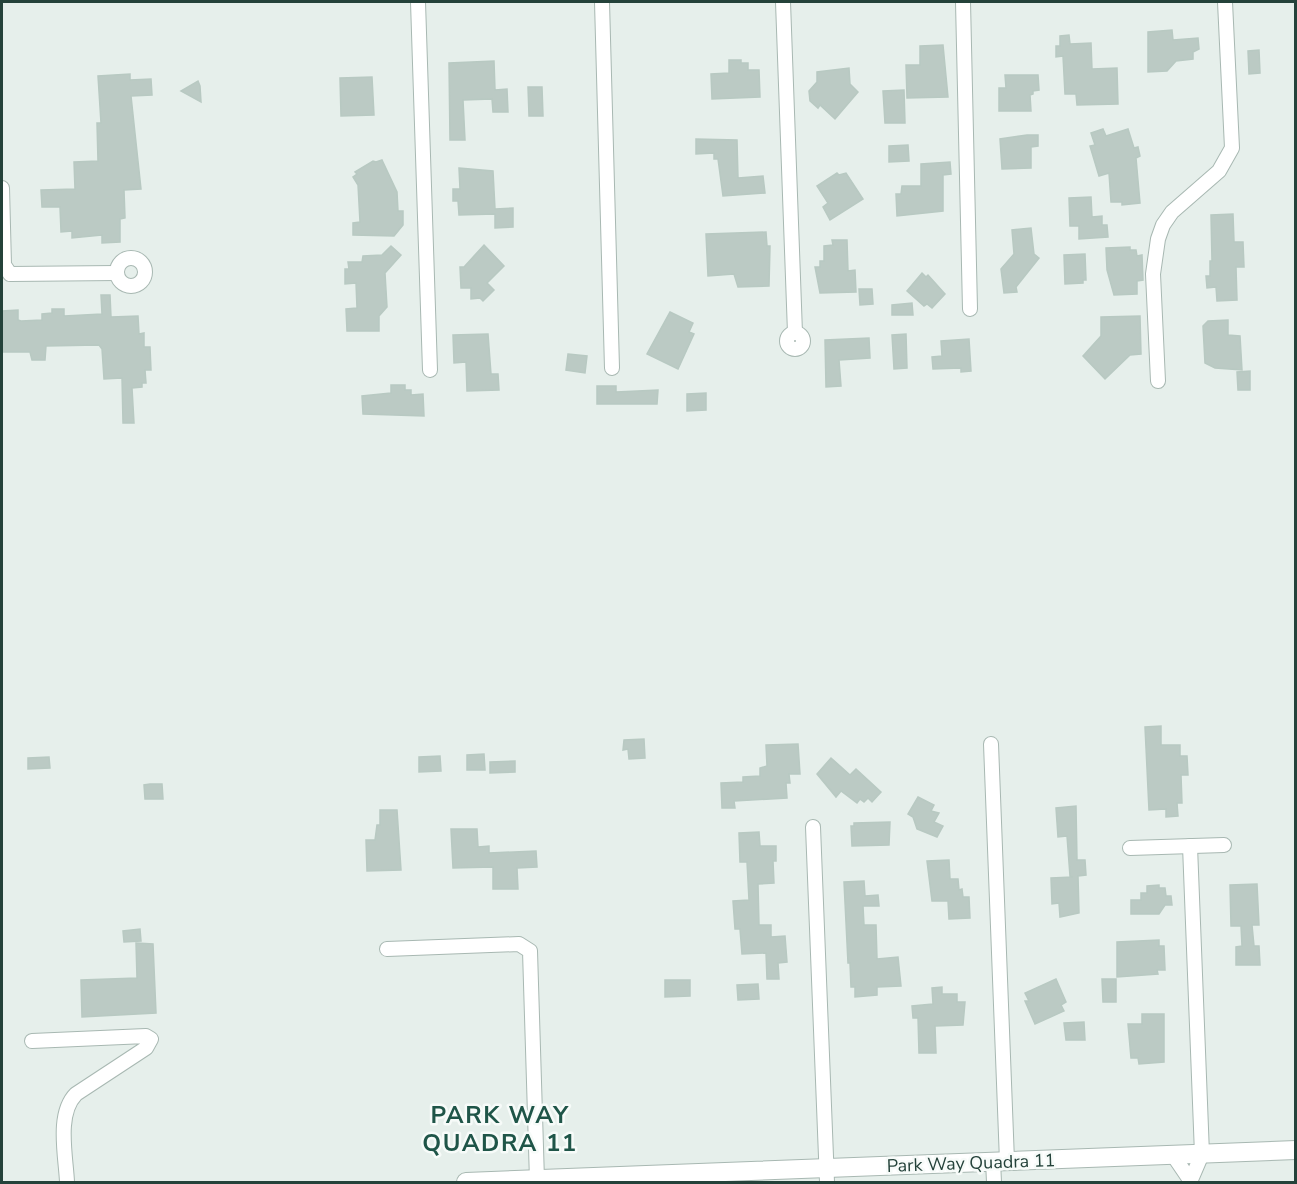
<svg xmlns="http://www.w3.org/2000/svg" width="1297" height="1184" font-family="'Nunito Sans',sans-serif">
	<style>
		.building { fill: #bbcac4; stroke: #b8c9c2; stroke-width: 1.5 }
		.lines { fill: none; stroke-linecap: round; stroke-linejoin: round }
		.minor-casing { stroke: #a8b8b2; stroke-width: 16 }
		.tertiary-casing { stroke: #a8b8b2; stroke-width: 20 }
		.minor { stroke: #fff; stroke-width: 14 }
		.tertiary { stroke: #fff; stroke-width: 18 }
		.labels { text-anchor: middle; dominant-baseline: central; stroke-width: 5; stroke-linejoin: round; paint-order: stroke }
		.street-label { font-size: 18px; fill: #24423a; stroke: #f7fbf9 }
		.district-label { font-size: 24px; font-weight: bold; letter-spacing: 1.5px; fill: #1f5548; stroke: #f7fbf9 }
	</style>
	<rect width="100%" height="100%" fill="#e6efeb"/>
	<g class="building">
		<path d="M1172,30L1173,40L1198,38L1199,49L1193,52V59L1176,61L1167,71L1148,72V32Z"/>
		<path d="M1069,35L1070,44L1091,43L1092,69L1117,68L1118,104L1077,105L1076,94H1065L1063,56L1056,57V46H1060V36Z"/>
		<path d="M943,45L948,97L907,98L906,65H920V46Z"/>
		<path d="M1259,50L1260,73L1249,74L1248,51Z"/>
		<path d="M729,60H741V63H748V70H759L760,97L712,99L711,74L729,73Z"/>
		<path d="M494,61L495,90L507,89L508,112H493L492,99L463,100L465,140H450L449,63Z"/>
		<path d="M849,68L850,84L858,92L835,119L820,105L818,108L810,101L809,91L817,82V72Z"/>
		<path d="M130,74V80L151,79L152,95L131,96L141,189L124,190L125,218L120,219V242L102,243V235L72,238V231L61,232L60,207H42L41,190L75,189L74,162L98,161L97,123H101L98,76Z"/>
		<path d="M1005,75H1038L1039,90L1033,91V94L1030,95L1031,111H999V88H1006Z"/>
		<path d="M372,77L374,115L341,116L340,78Z"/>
		<path d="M198,81L200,86L201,102L181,91Z"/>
		<path d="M528,87H542L543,116H529Z"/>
		<path d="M904,90L905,123H885L883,91Z"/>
		<path d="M1103,129L1106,136L1128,129L1134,148L1138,147L1140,156L1136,158L1140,203L1122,205V202H1111L1109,173L1099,176L1090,146L1095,145L1091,133Z"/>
		<path d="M1027,135H1038V146L1031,147V168L1002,169L1000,139Z"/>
		<path d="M696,139L737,140L738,178L763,176L765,193L723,196L718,159H714V153L696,154Z"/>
		<path d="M908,145L909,161L889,162V146Z"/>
		<path d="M382,160L397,192L398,211H403V225L394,236L353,235V223L360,222L358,185L353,177L357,174L355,172L373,161L376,162Z"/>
		<path d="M950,162L951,174L943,175V211L897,216L896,194H901L902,186H921V164Z"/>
		<path d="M459,168L493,171L495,209L513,208V227L495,228V214L459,215L458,201H453V189H460Z"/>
		<path d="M837,173L839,175L846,173L863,199L830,220L823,207L828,203L817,186Z"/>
		<path d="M1091,197L1092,217L1102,216V225H1107L1108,237L1079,239V226H1070L1069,198Z"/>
		<path d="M1233,214L1234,242H1243L1244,267H1236L1237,300L1217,301L1216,287L1207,288L1206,276H1210V261H1212L1211,215Z"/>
		<path d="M1031,228L1034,254L1039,258L1016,287L1017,292L1004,293L1001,269L1014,254L1012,230Z"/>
		<path d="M766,232L767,246H770L769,286L738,287L734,274L708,276L706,234Z"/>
		<path d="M832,240H847L848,271L855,270L856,292L820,293L815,267H820V261H824V246L833,245Z"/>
		<path d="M484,245L504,266L487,283L494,290L483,301L480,298L471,299V288H461L460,267H464Z"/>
		<path d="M391,246L401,255L385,273L387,307L379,316V331H347L346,309L357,308L356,283L345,284V269H349L348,262H362L363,256L382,255Z"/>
		<path d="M1130,247V250H1136L1137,256L1142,255L1143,280L1137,281V294L1114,295L1107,270L1106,248Z"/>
		<path d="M1085,254L1086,280H1083V283L1065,284L1064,255Z"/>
		<path d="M922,273L926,277L928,275L945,294L932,308L927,304L924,306L907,291Z"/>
		<path d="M859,289H872L873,304L860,305Z"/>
		<path d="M101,295H110L111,317L138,316L139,334L144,333V347H150L151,370H145L146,383H142V387L132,388L134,423H123L122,378L104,379L102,349L99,345L46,346L45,360H32L30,352H2V311L18,310V320L21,321L42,320V314L52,313V309H64V316L102,314Z"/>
		<path d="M912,303L913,315H892V305Z"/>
		<path d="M670,312L693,323L689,332L694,334L678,369L647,354Z"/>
		<path d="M1140,316L1141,354L1130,355L1105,379L1083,356L1101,336V317Z"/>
		<path d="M1228,320V335L1240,336L1242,370L1215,368L1205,363L1203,326L1208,321Z"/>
		<path d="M488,334L491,374H498L499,390L467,391L466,362L454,363L453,335Z"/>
		<path d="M906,334L907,368L894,369L892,335Z"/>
		<path d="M869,338L870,358L839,360L841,386L826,387L825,340Z"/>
		<path d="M969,339L971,371L961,372V368L933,369L932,357L942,356L941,341Z"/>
		<path d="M568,354L587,356L585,373L566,370Z"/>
		<path d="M1250,371V390H1238L1237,372Z"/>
		<path d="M391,385H405V390H411V395L423,394L424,416L363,414L362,396L391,393Z"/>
		<path d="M597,386H616V392L658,390L657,404H597Z"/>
		<path d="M706,393V410L687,411V394Z"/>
		<path d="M1161,726V745H1180V756H1187L1188,775H1181L1182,803H1177L1178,816L1166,817V809L1149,810L1145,727Z"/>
		<path d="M644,739L645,758L629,759L628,749L623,750L624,740Z"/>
		<path d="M798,744L800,774H789L790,783H786L787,798L734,801L735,808H722L721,783L743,782V777L760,776V768L767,766L766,745Z"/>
		<path d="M484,754L485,770H467V755Z"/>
		<path d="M440,756L441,771L419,772V757Z"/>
		<path d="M49,757L50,768L28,769V758Z"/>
		<path d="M831,758L850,775L856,769L881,792L872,802L868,798L864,802L860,799L857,803L841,791L836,797L817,774Z"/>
		<path d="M515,761V772L490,773V762Z"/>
		<path d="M150,784H162L163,799H145L144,785Z"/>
		<path d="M918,797L934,805L931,811L939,813L934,822L943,826L937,837L917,829L913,817L908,814Z"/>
		<path d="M1076,806L1077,860H1085L1086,875L1078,876L1079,913L1060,917L1059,903L1052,904L1051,878L1073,877L1070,876L1067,836L1058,837L1056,808Z"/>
		<path d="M380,810H397L401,870L367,871L366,840H375L377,825H380Z"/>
		<path d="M890,822L889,845L852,846L851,826H854V823Z"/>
		<path d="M451,829H477L478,847L489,846V853L536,851L537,867L517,868L518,889H493V867L453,868Z"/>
		<path d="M759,832L760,846H776V861H773L774,883L758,884L759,925H771V937L785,936L787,962L778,963L779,979H767L766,953L742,954L740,929H735L733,901L749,900L747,862H740L739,833Z"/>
		<path d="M949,860L950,879H958L959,890L962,889L963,897H969L970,918L949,919L948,901H932L927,861Z"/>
		<path d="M864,881L865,896L878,895L879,906H863L864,925H876L877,959L898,957L901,986L877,987V995L855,997V987H851L850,963H848L844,882Z"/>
		<path d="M1257,884L1259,925H1252L1254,946H1259L1260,965H1236V947L1242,946L1241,926H1231L1230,885Z"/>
		<path d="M1159,885V888H1165L1166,896H1171L1172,905H1165L1159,914H1131V900H1141V893H1147V886Z"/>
		<path d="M140,929L141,941L124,942L123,931Z"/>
		<path d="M1159,940V946H1164L1165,970H1157L1158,974L1117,977V942Z"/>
		<path d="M136,943L153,944L156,1013L82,1017L81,980L137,978Z"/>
		<path d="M1056,979L1066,1002L1061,1005L1064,1011L1035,1024L1025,1001H1029L1025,993Z"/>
		<path d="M1102,979H1116V1002H1103Z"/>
		<path d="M665,980H690V996L665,997Z"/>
		<path d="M758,984L759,999L738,1000L737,985Z"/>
		<path d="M942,987V994H957V1002H965L963,1025L935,1026L936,1053H919L918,1018H913L912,1006L933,1004L932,988Z"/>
		<path d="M1142,1014H1164V1062L1139,1064L1138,1058H1131L1128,1024H1142Z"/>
		<path d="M1084,1022L1085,1040H1066L1064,1023Z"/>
	</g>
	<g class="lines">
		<defs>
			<g id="minor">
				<path d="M418,2L430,370"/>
				<path d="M602,2L612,368"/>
				<path d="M783,2L795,333"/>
				<path d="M963,2L970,309"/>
				<path d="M2,188L4,265L10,274L117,273"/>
				<circle cx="131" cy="272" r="14"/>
				<circle cx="795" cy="341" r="8"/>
				<path d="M1158,381L1153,274L1158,239L1163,225L1172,212L1219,171L1232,148L1225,2"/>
				<path d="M991,744L1007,1161"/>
				<path d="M813,827L827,1182"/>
				<path d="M1190,846L1202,1154L1190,1182"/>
				<path d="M1130,848L1224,845"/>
				<path d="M387,949L519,944L530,951L537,1180"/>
				<path d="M32,1041L146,1036L151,1039L146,1048L76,1094C56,1114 66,1157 67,1182"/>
				<path d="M1173,1155L1190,1180"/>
				<path d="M993,1161L994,1182"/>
			</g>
			<path id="tertiary" d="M466,1182L1296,1150"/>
		</defs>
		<use href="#minor" class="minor-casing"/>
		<use href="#tertiary" class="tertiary-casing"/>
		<use href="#minor" class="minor"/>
		<use href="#tertiary" class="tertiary"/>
	</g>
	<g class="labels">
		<g class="street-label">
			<text transform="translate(971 1163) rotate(-2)">Park Way Quadra 11</text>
		</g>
		<g class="district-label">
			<text x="500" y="1115">PARK WAY<tspan x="500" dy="28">QUADRA 11</tspan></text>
		</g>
	</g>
	<rect width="1297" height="1184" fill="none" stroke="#24423a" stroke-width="6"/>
</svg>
